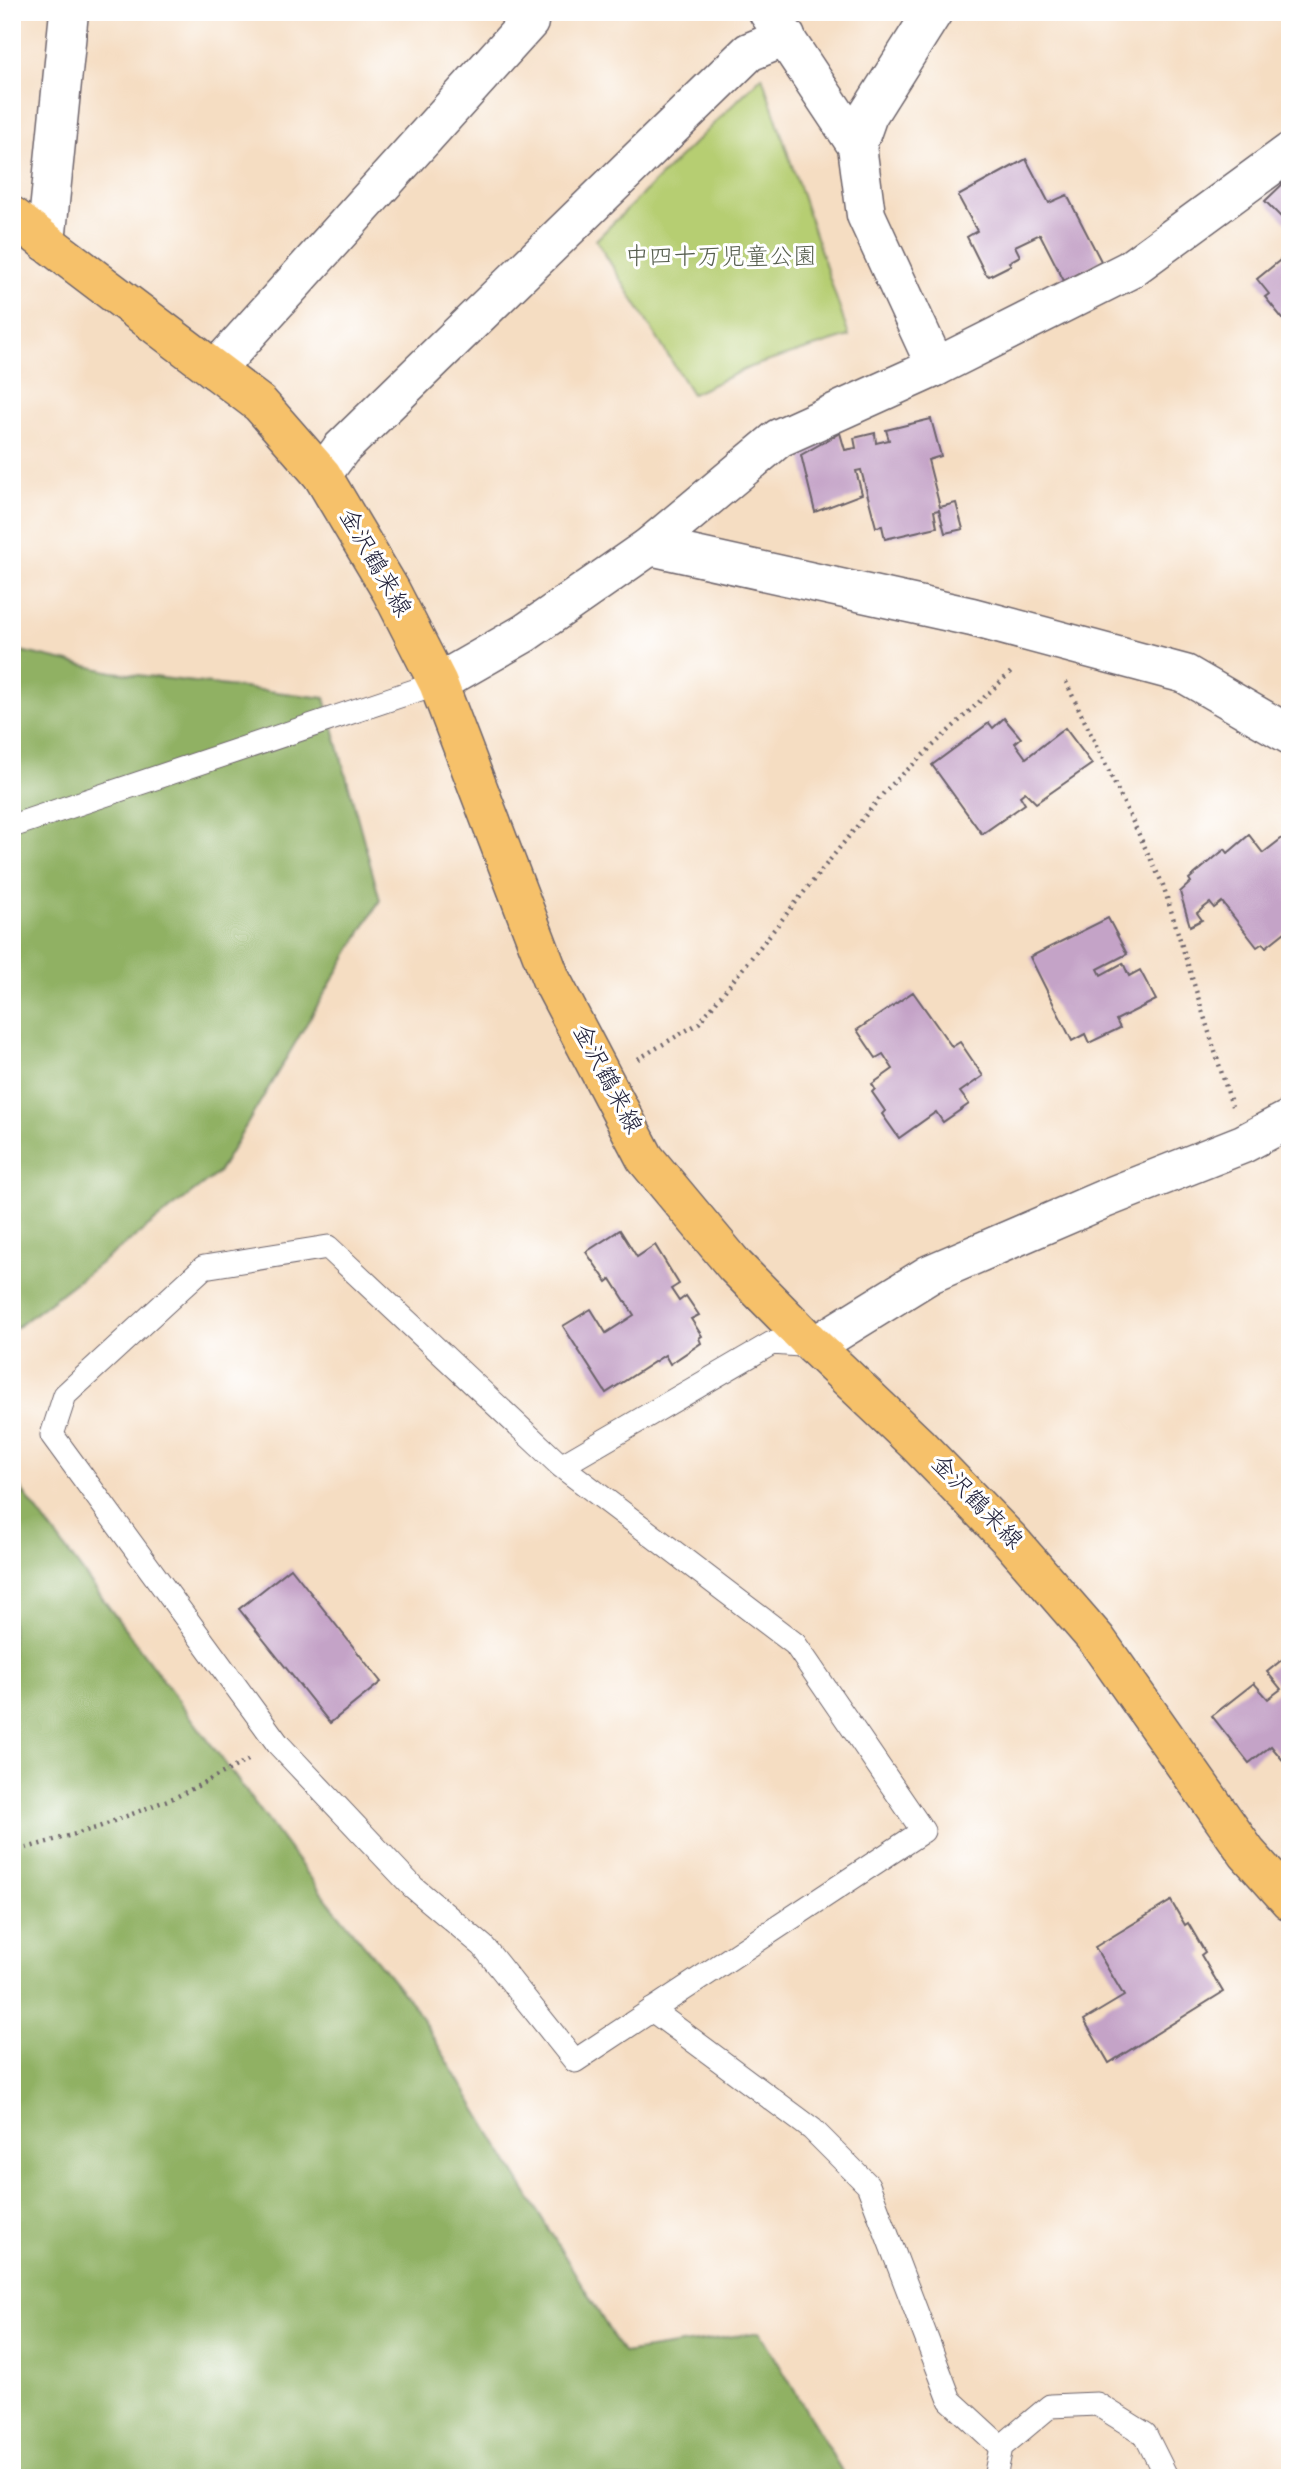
<svg xmlns="http://www.w3.org/2000/svg" width="1302" height="2490" font-family="'Gochi Hand','Klee One',sans-serif">
	<style>
		.green { fill: #b6ce72; stroke: #6c7856; stroke-width: 2 }
		.forest { fill: #90b164; stroke: #596a50; stroke-width: 2 }
		.building { fill: #c4a3c7 }
		.lines { fill: none; stroke-linecap: round; stroke-linejoin: round }
		.lane-casing { stroke: #6c636a; stroke-width: 25 }
		.street-casing { stroke: #6c636a; stroke-width: 41 }
		.primary-casing { stroke: #6c636a; stroke-width: 41 }
		.path { stroke: #6c636a; stroke-width: 4.5; stroke-dasharray: 2 5; stroke-linecap: butt }
		.lane { stroke: #fff; stroke-width: 23 }
		.street { stroke: #fff; stroke-width: 38 }
		.primary { stroke: #f6c16b; stroke-width: 38 }
		.labels { text-anchor: middle; dominant-baseline: central; stroke-width: 6; stroke-linejoin: round; paint-order: stroke }
		.park-label { font-size: 24px; fill: #565e4e; stroke: #fff }
		.street-label { font-size: 24px; fill: #22223b; stroke: #fff }
	</style>
	<rect width="100%" height="100%" fill="#fff"/>
	<filter id="ink" filterUnits="userSpaceOnUse"><feTurbulence type="fractalNoise" baseFrequency=".0143" numOctaves="2"/><feDisplacementMap in="SourceGraphic" scale="14" xChannelSelector="R" yChannelSelector="G"/><feConvolveMatrix kernelMatrix="1 2 1 2 8 2 1 2 1" color-interpolation-filters="sRGB"/></filter>
	<filter id="wash" filterUnits="userSpaceOnUse"><feTurbulence type="fractalNoise" baseFrequency=".00686" numOctaves="4" result="noise"/><feDisplacementMap in="SourceGraphic" scale="28" xChannelSelector="R" yChannelSelector="G"/><feGaussianBlur stdDeviation="1.57" result="paint"/><feColorMatrix in="noise" values="0 0 0 0 0 0 0 0 0 0 0 0 0 0 0 0 0 1.4 0 .05"/><feComposite in="paint" operator="in"/></filter>
	<g filter="url(#wash)">
		<rect width="100%" height="100%" fill="#f5ddc2"/>
		<path class="green" d="M762,76L849,336L750,367L692,394L596,240Z"/>
		<g class="forest">
			<path d="M12,649L113,672L325,698L380,900L218,1173L12,1331Z"/>
			<path d="M12,1477L327,1900L415,2007L623,2353L760,2332L846,2478H12Z"/>
		</g>
		<g id="blocks">
			<g class="building">
				<path d="M1026,159L1049,203L1067,195L1101,261L1064,281L1040,234L1015,246L1020,256L1009,262L1011,265L989,276L985,273L967,237L977,231L958,196Z"/>
				<path d="M1290,177V226L1265,201Z"/>
				<path d="M1290,252V328L1265,297L1269,294L1257,279Z"/>
				<path d="M931,419L941,456L928,460L940,507L956,503L963,529L945,533L939,510L934,511L937,527L885,539L882,526L876,527L861,470L856,471L862,494L815,512L801,455L840,433L845,450L856,448L854,438L875,433L876,443L889,440L886,430Z"/>
				<path d="M1004,718L1021,738L1015,743L1026,758L1065,728L1092,764L1036,803L1025,792L1020,796L1025,804L982,834L932,765L989,723L993,728Z"/>
				<path d="M1290,832V928L1266,947L1263,943L1257,947L1222,902L1214,908L1210,903L1197,913L1202,920L1190,926L1180,892L1191,882L1189,879L1225,849L1228,853L1249,835L1263,853Z"/>
				<path d="M1108,918L1127,954L1098,969L1101,975L1123,963L1129,976L1140,970L1156,1000L1116,1020L1120,1028L1089,1043L1085,1034L1072,1041L1030,957Z"/>
				<path d="M913,992L952,1047L960,1042L983,1076L960,1092L969,1104L943,1122L936,1112L899,1138L882,1114L885,1111L872,1092L875,1089L872,1084L893,1069L883,1054L876,1058L857,1030Z"/>
				<path d="M620,1230L637,1257L655,1245L679,1284L671,1289L679,1301L686,1296L699,1315L691,1319L702,1336L699,1338L701,1343L670,1364L665,1355L606,1393L563,1326L591,1309L606,1333L634,1315L611,1279L607,1282L586,1252Z"/>
				<path d="M291,1568L381,1682L330,1723L239,1609Z"/>
				<path d="M1290,1653V1769L1271,1746L1249,1763L1212,1716L1254,1683L1268,1699L1281,1689L1267,1672Z"/>
				<path d="M1171,1901L1185,1925L1188,1923L1205,1952L1201,1955L1223,1992L1109,2063L1084,2020L1124,1996L1095,1947Z"/>
			</g>
		</g>
	</g>
	<g filter="url(#ink)">
		<use href="#blocks" fill-opacity="0" stroke="#6c636a" stroke-width="2"/>
		<g class="lines">
			<defs>
				<g id="lane">
					<path d="M12,826L438,683"/>
					<path d="M561,1466L795,1644L923,1831L575,2061L483,1946L413,1887L278,1744L52,1435L65,1395L204,1267L328,1247L561,1466L772,1343L814,1346"/>
					<path d="M652,2010L812,2129L868,2185L950,2400L1001,2447"/>
					<path d="M995,2478L1001,2447L1050,2406L1097,2404L1145,2434L1167,2478"/>
				</g>
				<g id="street">
					<path d="M768,12L857,146L866,215L936,367"/>
					<path d="M857,146L868,115L933,12"/>
					<path d="M46,242L69,12"/>
					<path d="M215,370L529,22L518,12"/>
					<path d="M322,475L341,449L749,52L786,37"/>
					<path d="M650,546L972,617L1185,674L1290,735"/>
					<path d="M438,683L525,633L650,546L779,438L936,367L1129,270L1290,152"/>
					<path d="M814,1346L930,1274L1104,1199L1243,1144L1290,1119"/>
				</g>
				<path id="primary" d="M12,216L260,404L322,475L391,591L438,683L551,979L645,1158L735,1266L814,1346L918,1445L1011,1541L1097,1640L1247,1853L1290,1901"/>
			</defs>
			<use href="#lane" class="lane-casing"/>
			<use href="#street" class="street-casing"/>
			<use href="#primary" class="primary-casing"/>
			<g class="path">
				<path d="M1066,682L1163,885L1232,1106"/>
				<path d="M638,1059L699,1023L886,790L1013,670"/>
				<path d="M12,1849H23L96,1828L178,1796L250,1759"/>
			</g>
			<use href="#lane" class="lane"/>
			<use href="#street" class="street"/>
			<use href="#primary" class="primary"/>
		</g>
	</g>
	<g class="labels">
		<g class="park-label">
			<text x="721" y="259">中四十万児童公園</text>
		</g>
		<g class="street-label">
			<text transform="translate(373 564) rotate(60)">金沢鶴来線</text>
			<text transform="translate(605 1080) rotate(62)">金沢鶴来線</text>
			<text transform="translate(975 1504) rotate(46)">金沢鶴来線</text>
		</g>
	</g>
	<rect width="1302" height="2490" fill="none" stroke="#fff" stroke-width="42"/>
</svg>
